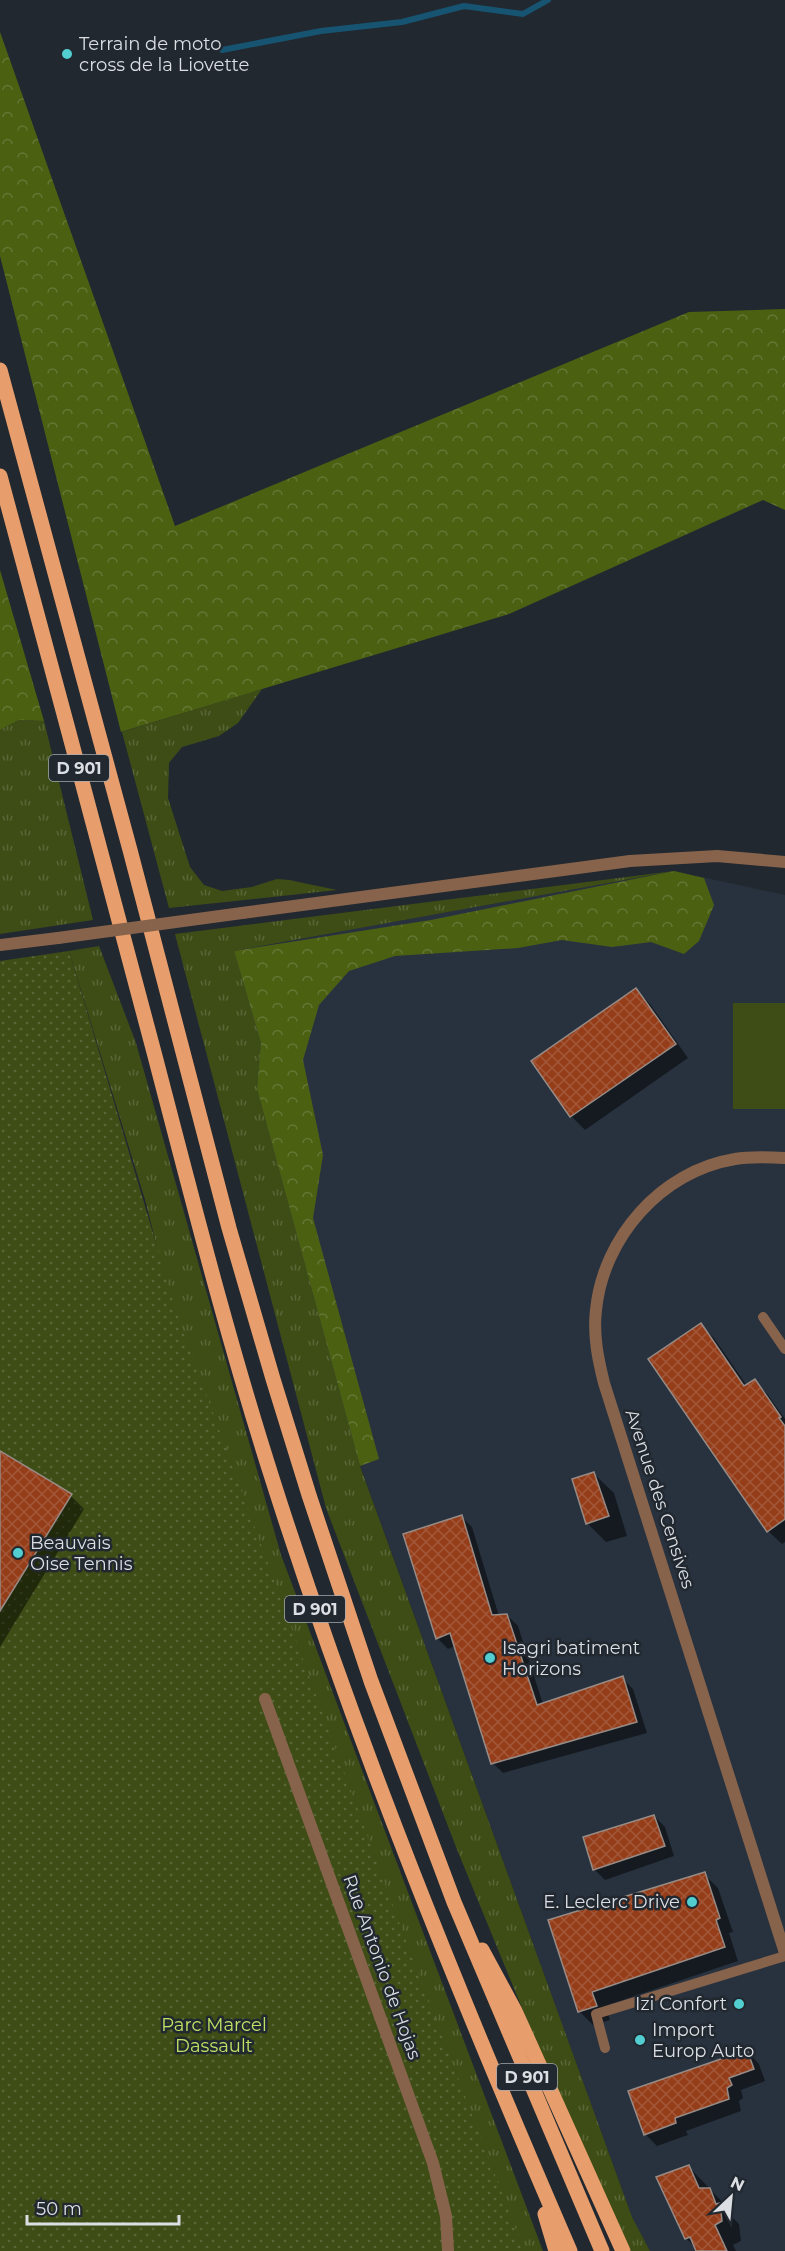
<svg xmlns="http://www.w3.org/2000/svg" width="785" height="2251" font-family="Montserrat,sans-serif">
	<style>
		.built { fill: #28323e }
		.grass { fill: url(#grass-tufts) }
		.forest { fill: url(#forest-crowns) }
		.park { fill: url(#park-dots) }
		.pitch { fill: #3e4d16 }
		.shadow { fill: #0007 }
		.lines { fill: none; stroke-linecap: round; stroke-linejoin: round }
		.stream { stroke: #165471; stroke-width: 6 }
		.building { fill: url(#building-cross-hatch); stroke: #978b86; stroke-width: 1.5 }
		.service { stroke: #87634c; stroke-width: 10 }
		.minor { stroke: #87634c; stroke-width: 12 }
		.primary { stroke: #e89e6c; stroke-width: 15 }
		.minor-bridge { stroke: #87634c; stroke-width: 12 }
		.poi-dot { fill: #52cdd0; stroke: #22282f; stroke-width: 2 }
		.labels { text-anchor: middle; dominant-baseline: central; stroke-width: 5; stroke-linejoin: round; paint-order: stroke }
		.shield { fill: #22282f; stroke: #a4a8ae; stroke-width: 1.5 }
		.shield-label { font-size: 16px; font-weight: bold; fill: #dbdfe4 }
		.poi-label { font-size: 18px; fill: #dbdfe4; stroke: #22282f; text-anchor: start }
		.street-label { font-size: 18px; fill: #dbdfe4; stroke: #22282f }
		.park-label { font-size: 18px; fill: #bee364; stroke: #22282f }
	</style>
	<defs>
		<pattern id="grass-tufts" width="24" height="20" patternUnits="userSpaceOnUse" patternTransform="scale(1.5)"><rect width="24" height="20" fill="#3e4d16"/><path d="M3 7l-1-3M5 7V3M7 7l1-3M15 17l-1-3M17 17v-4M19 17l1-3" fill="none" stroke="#596638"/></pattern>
		<pattern id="forest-crowns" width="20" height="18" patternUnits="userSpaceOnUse" patternTransform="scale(1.5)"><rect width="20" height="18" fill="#4c6012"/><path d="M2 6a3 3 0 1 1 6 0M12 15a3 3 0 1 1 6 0" fill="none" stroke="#657634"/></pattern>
		<pattern id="park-dots" width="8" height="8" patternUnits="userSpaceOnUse" patternTransform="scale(1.5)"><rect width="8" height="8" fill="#3e4d16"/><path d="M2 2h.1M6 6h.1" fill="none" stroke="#596638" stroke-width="1.8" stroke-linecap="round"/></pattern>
		<pattern id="building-cross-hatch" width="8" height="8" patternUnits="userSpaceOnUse" patternTransform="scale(1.5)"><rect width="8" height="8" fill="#953c18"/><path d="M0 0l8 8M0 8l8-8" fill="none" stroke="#a35839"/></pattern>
	</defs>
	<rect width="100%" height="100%" fill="#22282f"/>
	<path class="built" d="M674,871L785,895V2251H650L632,2217L343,1418L222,953Z"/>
	<g class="grass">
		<path d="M262,689L238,723L219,736L182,747L169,763L168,798L190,867L204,885L222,891L252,887L277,879L289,880L337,890L169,908L122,732Z"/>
		<path d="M19,720L44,721L93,920L0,934V730Z"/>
		<path d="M674,871L234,951L261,1043L257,1089L360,1466L632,2217L650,2251H631L615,2219L529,2025L456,1847L326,1508L175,934Z"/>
		<path d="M99,946L136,1043L281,1555L543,2251H511L193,1392L146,1203L69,951Z"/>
	</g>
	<g class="forest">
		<path d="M0,32L175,526L689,312L785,309V510L763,500L509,614L121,732L0,256Z"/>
		<path d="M0,570L44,721L19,720L0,730Z"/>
		<path d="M674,871L704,878L714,905L699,941L684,954L651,942L612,947L562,940L518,948L395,956L349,971L319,1005L303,1060L323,1155L313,1218L379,1459L360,1466L257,1089L261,1043L234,951L431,920Z"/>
	</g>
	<path class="park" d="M69,951L178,1317L400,1925L524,2251H0V961Z"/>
	<rect class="pitch" x="733" y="1003" width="52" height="106"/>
	<g class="shadow">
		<path d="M636,990L650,1004L688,1058L585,1130L571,1116Z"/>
		<path d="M701,1325L714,1338L747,1386L755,1381L768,1395L785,1419V1542L782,1544L768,1531Z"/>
		<path d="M0,1452L71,1496L84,1509L0,1647Z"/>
		<path d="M594,1474L614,1493L627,1536L606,1542L587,1523Z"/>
		<path d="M461,1516L472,1527L499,1616L507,1615L518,1626L543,1704L622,1678L633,1689L647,1733L503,1773L493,1763L455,1646L448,1649L437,1638Z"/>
		<path d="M654,1816L665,1827L674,1856L605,1880L595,1870L585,1838Z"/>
		<path d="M704,1874L718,1888L733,1932L729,1933L738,1961L605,2006L610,2020L593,2025L579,2011L550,1921Z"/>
		<path d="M747,2051L759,2064L765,2081L741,2090L743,2098L739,2101L741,2111L686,2131L688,2135L657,2146L645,2134Z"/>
		<path d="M689,2167L729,2209L733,2218L739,2224L741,2241L733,2245L736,2251H698L686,2238Z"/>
	</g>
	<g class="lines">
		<path class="stream" d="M222,50L321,31L402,22L464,6L523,14L548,0"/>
	</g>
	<g class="building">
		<path d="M636,988L676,1044L570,1117L531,1061Z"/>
		<path d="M701,1323L744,1386L755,1379L781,1417L779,1418L785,1426V1519L767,1532L648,1359Z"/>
		<path d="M0,1451L72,1494L0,1611Z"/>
		<path d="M594,1472L609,1516L586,1524L572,1479Z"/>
		<path d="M462,1515L492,1615L507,1614L537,1705L623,1676L637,1722L491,1764L450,1633L436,1639L403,1534Z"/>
		<path d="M654,1815L665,1846L593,1870L583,1837Z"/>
		<path d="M705,1872L720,1918L716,1920L725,1947L592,1992L597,2006L578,2012L548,1920Z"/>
		<path d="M747,2050L754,2069L729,2078L732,2085L727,2088L729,2099L675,2118L676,2123L644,2135L628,2091Z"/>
		<path d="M689,2165L699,2188H710L716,2204L720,2203L722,2221L715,2225L727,2251H696L690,2237L685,2239L656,2177Z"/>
	</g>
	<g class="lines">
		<g class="service">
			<path d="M763,1317L785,1349"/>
			<path d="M605,2048L596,2014L785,1956"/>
		</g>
		<g class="minor">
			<path d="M242,913L630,861L717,856L785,862"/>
			<path d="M0,945L58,938"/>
			<path d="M785,1158C768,1157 751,1156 735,1159C661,1171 603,1238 596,1310C593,1335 598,1359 604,1383L785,1953"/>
			<path d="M265,1699L433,2163L446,2216L448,2251"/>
		</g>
		<g class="primary">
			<path d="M0,370L130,850L229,1228L273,1379L309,1495L371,1681L454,1902L602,2251"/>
			<path d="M0,476C52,669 104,863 155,1056C192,1198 228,1341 273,1481C357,1745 460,1997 570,2251"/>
			<path d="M482,1950L515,2011L623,2251"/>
			<path d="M545,2214L556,2251"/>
		</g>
		<path class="minor-bridge" d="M58,938L242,913"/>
	</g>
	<g class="poi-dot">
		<circle cx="67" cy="54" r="6"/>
		<circle cx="18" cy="1553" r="6"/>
		<circle cx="490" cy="1658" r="6"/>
		<circle cx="692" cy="1902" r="6"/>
		<circle cx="739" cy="2004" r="6"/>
		<circle cx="640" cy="2040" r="6"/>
	</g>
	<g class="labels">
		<g class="shield">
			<rect x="49" y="755" width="60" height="26" rx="4.5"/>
			<rect x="285" y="1596" width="60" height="26" rx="4.5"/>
			<rect x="497" y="2064" width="60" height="26" rx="4.5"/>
		</g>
		<g class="shield-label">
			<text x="79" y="768">D 901</text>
			<text x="315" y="1609">D 901</text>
			<text x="527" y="2077">D 901</text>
		</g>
		<g class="poi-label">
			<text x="79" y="44">Terrain de moto<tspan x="79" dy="21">cross de la Liovette</tspan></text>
			<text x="30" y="1543">Beauvais<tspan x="30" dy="21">Oise Tennis</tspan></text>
			<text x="502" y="1648">Isagri batiment<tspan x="502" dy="21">Horizons</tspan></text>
			<text x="680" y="1902" text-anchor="end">E. Leclerc Drive</text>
			<text x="727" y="2004" text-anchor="end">Izi Confort</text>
			<text x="652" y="2030">Import<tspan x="652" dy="21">Europ Auto</tspan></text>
		</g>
		<g class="street-label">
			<text transform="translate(660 1499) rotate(72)">Avenue des Censives</text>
			<text transform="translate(382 1967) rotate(70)">Rue Antonio de Hojas</text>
		</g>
		<g class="park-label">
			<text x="214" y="2025">Parc Marcel<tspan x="214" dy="21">Dassault</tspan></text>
		</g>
	</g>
	<g transform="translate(731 2197) rotate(26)" stroke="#22282f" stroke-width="4.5" paint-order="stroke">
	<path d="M0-4.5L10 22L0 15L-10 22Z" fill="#dbdfe4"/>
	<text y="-9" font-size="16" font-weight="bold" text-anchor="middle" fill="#dbdfe4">N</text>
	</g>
	<path d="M27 2215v9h152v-9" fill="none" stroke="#dbdfe4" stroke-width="3"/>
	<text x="36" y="2215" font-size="18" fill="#dbdfe4" stroke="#22282f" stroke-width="4.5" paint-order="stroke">50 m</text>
</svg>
